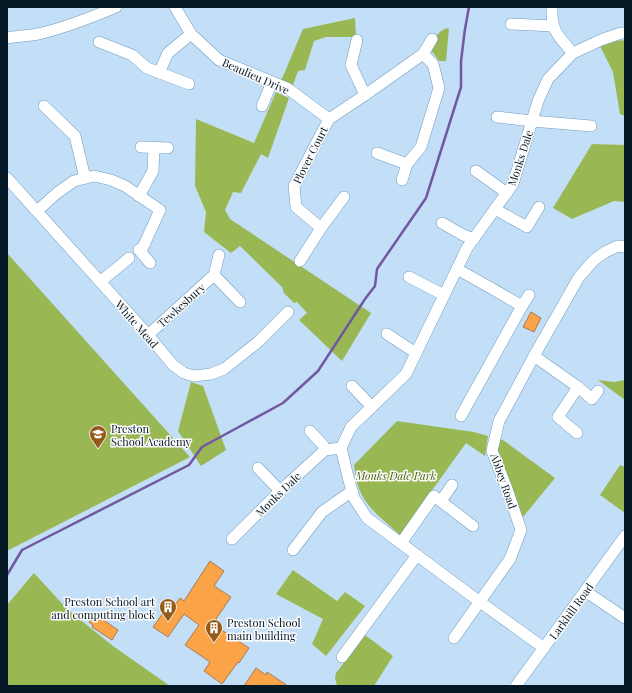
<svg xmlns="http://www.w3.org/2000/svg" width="632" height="693" font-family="'Playfair Display',serif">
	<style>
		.green { fill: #99b853 }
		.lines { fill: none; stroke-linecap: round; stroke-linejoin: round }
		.stream { stroke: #7258a0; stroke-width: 2.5 }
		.building { fill: #fba347; stroke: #a67c55 }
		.minor-casing { stroke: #6e9cc2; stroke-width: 12 }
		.minor { stroke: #fff; stroke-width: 11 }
		.labels { text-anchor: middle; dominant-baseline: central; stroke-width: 3; stroke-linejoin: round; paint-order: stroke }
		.street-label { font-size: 11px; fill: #051826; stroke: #fcfcfc }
		.poi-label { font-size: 11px; fill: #051826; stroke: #fcfcfc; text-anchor: start }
		.park-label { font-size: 11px; font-style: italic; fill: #4b600d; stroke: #fcfcfc }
	</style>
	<rect width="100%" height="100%" fill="#c3dff8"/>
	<g class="green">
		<path d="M355,18L356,37H326L314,41L305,70L298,71L292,88L281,81L303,29Z"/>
		<path d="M447,28L449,29L446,61H439L431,50C434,40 436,32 447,28Z"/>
		<path d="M625,40V116L620,114L613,72L600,46L616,41Z"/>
		<path d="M276,92L289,98L268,158L261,154L241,193L233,192L225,210L230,219L371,313L342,361L299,320L307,313L297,302L294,303L284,293L282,287L240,246L231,253L204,232L206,212L195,186L196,119L254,143Z"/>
		<path d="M592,144L625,145V202L614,201L572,219L553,208Z"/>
		<path d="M7,253L190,457L7,551Z"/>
		<path d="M598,380L614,382L625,380V400Z"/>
		<path d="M191,382L203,386L226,450L201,466L178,431Z"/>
		<path d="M397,421L474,432L488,436L485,456L466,443L400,535C385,521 367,509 359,489C356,481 355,472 354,465Z"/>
		<path d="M495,438L503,440L555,478L523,517L494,452Z"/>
		<path d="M620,465L625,467V513L600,495Z"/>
		<path d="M293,570L337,601L345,592L365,606L326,656L312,644L323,619L276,594Z"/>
		<path d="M34,573L67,609L113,646L170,686H7V605Z"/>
		<path d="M365,635L393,656L374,686H337L335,678L336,673Z"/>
	</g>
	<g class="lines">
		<path class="stream" d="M7,575L22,550L189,465L202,447L283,403L318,371L365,299L375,286L377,269L426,198L461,87V61L465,29L469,7"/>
	</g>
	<g class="building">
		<path d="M531,312L541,318L534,332L523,327Z"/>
		<path d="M210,561L224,571L214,586L231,597L216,619L217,620L214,625L249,648L239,663L238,662L222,684L204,671L210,662L185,645L199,625L184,614L168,637L153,627L168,606L172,609L180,598L184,601Z"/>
		<path d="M94,616L98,619L99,617L118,630L112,640L92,627L93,625L89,622Z"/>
		<path d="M256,668L266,675L267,672L288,686H244Z"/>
	</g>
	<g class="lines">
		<defs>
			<g id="minor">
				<path d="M175,7L191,34L219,60L287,88L329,119"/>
				<path d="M552,7C551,31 558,36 573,53"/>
				<path d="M511,24L553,26"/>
				<path d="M7,38C17,36 28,36 38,34C65,28 90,18 116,7"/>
				<path d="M357,40L351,65L365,95"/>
				<path d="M99,42L132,55L147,68L189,84"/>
				<path d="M423,54L432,39"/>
				<path d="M159,73L168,53L191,34"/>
				<path d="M44,106L75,136L85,178"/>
				<path d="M262,106L272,82"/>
				<path d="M497,117L532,121L591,126"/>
				<path d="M141,147L168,148"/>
				<path d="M476,171L507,193"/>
				<path d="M7,178L148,335L173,365L184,373L194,376L211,374L224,369L258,342L288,312"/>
				<path d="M402,180L407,164"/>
				<path d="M139,196L153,171L154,148"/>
				<path d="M495,209L527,227L539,207"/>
				<path d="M37,211L57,193L74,181L94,176L111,180L125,186L160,210L143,247L139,250L150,263"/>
				<path d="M442,223L463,235L474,239"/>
				<path d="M321,228L296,207L294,186L329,119L365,95L423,54L433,64L439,88L421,147L407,164L377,153"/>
				<path d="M300,261L321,228L344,197"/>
				<path d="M457,269L491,288L522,306L461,416"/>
				<path d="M214,275L240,302"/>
				<path d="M409,277L444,295"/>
				<path d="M100,282L129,258"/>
				<path d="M522,306L529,295"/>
				<path d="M387,334L416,353"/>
				<path d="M148,335L214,275L219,255"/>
				<path d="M534,356L578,387L558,417L577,433"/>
				<path d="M352,386L372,407"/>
				<path d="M578,387L592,399L598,391"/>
				<path d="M310,431L323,445L325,450"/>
				<path d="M258,468L280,491"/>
				<path d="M441,501L452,485"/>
				<path d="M232,539L280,491L325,450L341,448"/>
				<path d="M401,543L434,496L473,526"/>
				<path d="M293,550L322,512L352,491"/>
				<path d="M585,591L625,618"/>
				<path d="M454,638L510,559L521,530L507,489L492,451L499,421L534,356L579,277L594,260L605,252L618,246L625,247"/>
				<path d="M544,648L480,602L367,518L354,498L348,477L341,448L351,427L406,374L467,248L513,184L538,101L548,79L573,53L601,40L621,33H625"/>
				<path d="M342,657L417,555"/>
				<path d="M516,686L625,536"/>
			</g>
		</defs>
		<use href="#minor" class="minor-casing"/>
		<use href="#minor" class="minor"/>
	</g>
	<defs>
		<symbol id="school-pin" viewBox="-11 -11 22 30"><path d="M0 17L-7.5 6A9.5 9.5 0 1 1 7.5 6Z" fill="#945a18" stroke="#fcfcfc"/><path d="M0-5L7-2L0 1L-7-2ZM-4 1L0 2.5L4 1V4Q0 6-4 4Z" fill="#fff"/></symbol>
		<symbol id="building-pin" viewBox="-11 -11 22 30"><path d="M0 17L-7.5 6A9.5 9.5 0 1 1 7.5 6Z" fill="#945a18" stroke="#fcfcfc"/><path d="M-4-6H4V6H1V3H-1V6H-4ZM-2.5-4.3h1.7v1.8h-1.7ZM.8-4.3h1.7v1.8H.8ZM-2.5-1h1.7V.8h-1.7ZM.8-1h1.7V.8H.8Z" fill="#fff"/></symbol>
	</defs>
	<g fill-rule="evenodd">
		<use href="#school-pin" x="88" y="424" width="20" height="27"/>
		<use href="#building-pin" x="158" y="597" width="20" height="27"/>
		<use href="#building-pin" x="204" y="618" width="20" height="27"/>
	</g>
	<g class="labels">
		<g class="street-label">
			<text transform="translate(256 76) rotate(24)">Beaulieu Drive</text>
			<text transform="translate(310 155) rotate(-63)">Plover Court</text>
			<text transform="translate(520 158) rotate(-72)">Monks Dale</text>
			<text transform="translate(181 305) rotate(-42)">Tewkesbury</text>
			<text transform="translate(137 324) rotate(49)">White Mead</text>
			<text transform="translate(504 481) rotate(71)">Abbey Road</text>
			<text transform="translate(278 494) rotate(-44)">Monks Dale</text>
			<text transform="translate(571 611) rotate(-54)">Larkhill Road</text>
		</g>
		<g class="poi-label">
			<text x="111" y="428">Preston<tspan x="111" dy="13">School Academy</tspan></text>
			<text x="155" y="601" text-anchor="end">Preston School art<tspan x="155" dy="13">and computing block</tspan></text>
			<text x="227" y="622">Preston School<tspan x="227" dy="13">main building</tspan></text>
		</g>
		<g class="park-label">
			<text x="396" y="475">Monks Dale Park</text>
		</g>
	</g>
	<rect width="632" height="693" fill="none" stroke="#051826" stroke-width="16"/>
</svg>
